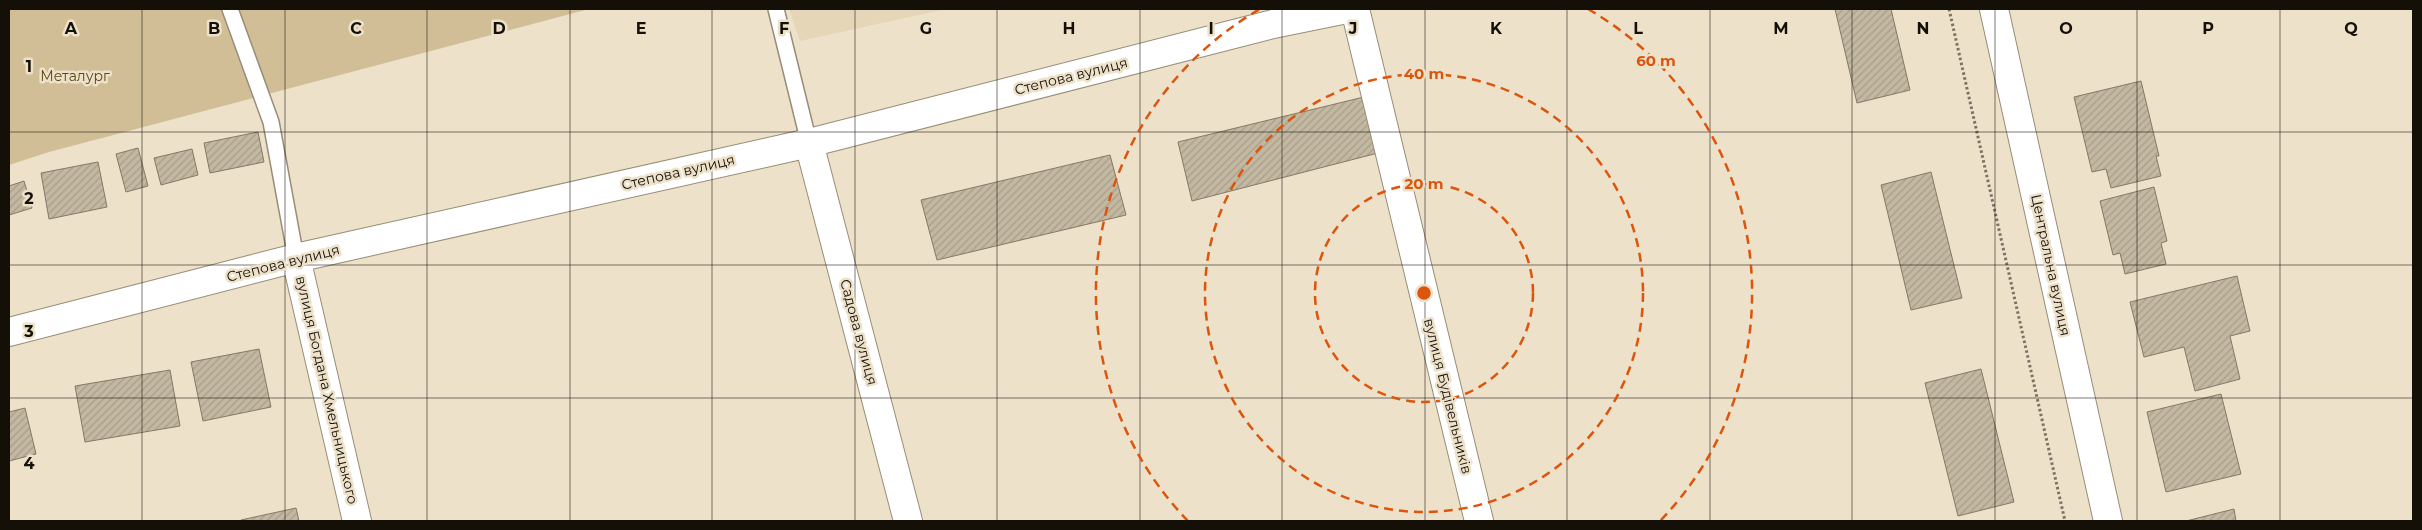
<svg xmlns="http://www.w3.org/2000/svg" width="2422" height="530" font-family="Montserrat,sans-serif">
	<style>
		.built { fill: #e5d6b8 }
		.garden { fill: #d1be97 }
		.building { fill: url(#building-hatch); stroke: #847964 }
		.lines { fill: none; stroke-linecap: round; stroke-linejoin: round }
		.lane-casing { stroke: #988d77; stroke-width: 18 }
		.street-casing { stroke: #988d77; stroke-width: 30 }
		.secondary-casing { stroke: #988d77; stroke-width: 30 }
		.path { stroke: #7a7263; stroke-width: 3; stroke-dasharray: 2.5 2.5; stroke-linecap: butt }
		.lane { stroke: #fff; stroke-width: 15 }
		.street { stroke: #fff; stroke-width: 28 }
		.secondary { stroke: #fff; stroke-width: 28 }
		.grid { fill: none; stroke: #141008; stroke-width: 1; stroke-opacity: 0.55 }
		.ring { fill: none; stroke: #dd550c; stroke-width: 2.5; stroke-dasharray: 9 6 }
		.labels { text-anchor: middle; dominant-baseline: central; stroke-width: 5; stroke-linejoin: round; paint-order: stroke }
		.park-label { font-size: 14px; fill: #5d491a; stroke: #ede1c9 }
		.street-label { font-size: 14px; fill: #141008; stroke: #ede1c9 }
		.grid-label { font-size: 16px; text-anchor: middle; font-weight: bold; fill: #141008; stroke: #ede1c9; stroke-width: 5; stroke-linejoin: round; paint-order: stroke }
		.centre { fill: #dd550c; stroke: #ede1c9; stroke-width: 2.5 }
		.ring-label { font-size: 15px; text-anchor: middle; font-weight: bold; fill: #dd550c; stroke: #ede1c9; stroke-width: 5; stroke-linejoin: round; paint-order: stroke }
	</style>
	<defs>
		<pattern id="building-hatch" width="6" height="6" patternUnits="userSpaceOnUse" patternTransform="scale(1.25)"><rect width="6" height="6" fill="#c3b8a1"/><path d="M-1 1l2-2M0 6l6-6M5 7l2-2" fill="none" stroke="#a79d89"/></pattern>
	</defs>
	<rect width="100%" height="100%" fill="#ede1c9"/>
	<path class="built" d="M789,9H946L800,41Z"/>
	<path class="garden" d="M9,9H589L49,152L9,165Z"/>
	<g class="building">
		<path d="M1835,9H1891L1910,90L1857,103Z"/>
		<path d="M2141,81L2159,156H2156L2161,176L2111,188L2106,169L2092,172L2074,97Z"/>
		<path d="M1364,97L1378,153L1192,201L1178,142Z"/>
		<path d="M258,132L264,162L210,173L204,143Z"/>
		<path d="M138,148L148,186L126,192L116,154Z"/>
		<path d="M192,149L198,175L161,185L154,158Z"/>
		<path d="M1110,155L1126,215L937,260L921,200Z"/>
		<path d="M98,162L107,207L49,219L41,173Z"/>
		<path d="M1931,172L1962,298L1911,310L1881,185Z"/>
		<path d="M24,181L32,208L9,215V186Z"/>
		<path d="M2154,187L2167,241L2161,243L2166,264L2125,274L2120,253L2113,255L2100,201Z"/>
		<path d="M2237,276L2250,331L2230,336L2240,379L2195,391L2184,347L2144,357L2130,302Z"/>
		<path d="M259,349L271,407L203,421L191,362Z"/>
		<path d="M1981,369L2014,502L1958,516L1925,383Z"/>
		<path d="M170,370L180,426L85,442L75,386Z"/>
		<path d="M2221,394L2241,474L2166,492L2147,412Z"/>
		<path d="M25,408L36,454L9,461V412Z"/>
		<path d="M296,508L299,521H242L241,520Z"/>
		<path d="M2234,509L2236,521H2186Z"/>
	</g>
	<g class="lines">
		<defs>
			<g id="lane">
				<path d="M230,9L271,122L296,258"/>
				<path d="M776,9L809,143"/>
			</g>
			<g id="street">
				<path d="M1355,9L1479,521"/>
				<path d="M809,143L908,521"/>
				<path d="M296,258L357,521"/>
			</g>
			<g id="secondary">
				<path d="M1994,9L2108,521"/>
				<path d="M9,332L296,258L809,143L1273,24L1347,9"/>
			</g>
		</defs>
		<use href="#lane" class="lane-casing"/>
		<use href="#street" class="street-casing"/>
		<use href="#secondary" class="secondary-casing"/>
		<path class="path" d="M1949,9L2065,521"/>
		<use href="#lane" class="lane"/>
		<use href="#street" class="street"/>
		<use href="#secondary" class="secondary"/>
	</g>
	<path class="grid" d="M142,9V521M285,9V521M427,9V521M570,9V521M712,9V521M855,9V521M997,9V521M1140,9V521M1282,9V521M1425,9V521M1567,9V521M1710,9V521M1852,9V521M1995,9V521M2137,9V521M2280,9V521M9,132H2413M9,265H2413M9,398H2413"/>
	<g class="ring">
		<circle cx="1424" cy="293" r="109"/>
		<circle cx="1424" cy="293" r="219"/>
		<path d="M1188 521A328 328 0 0 1 1260 9M1588 9A328 328 0 0 1 1660 521"/>
	</g>
	<g class="labels">
		<g class="park-label">
			<text x="75" y="76">Металург</text>
		</g>
		<g class="street-label">
			<text transform="translate(1071 76) rotate(-14)">Степова вулиця</text>
			<text transform="translate(678 172) rotate(-13)">Степова вулиця</text>
			<text transform="translate(283 263) rotate(-14)">Степова вулиця</text>
			<text transform="translate(2051 265) rotate(78)">Центральна вулиця</text>
			<text transform="translate(859 332) rotate(75)">Садова вулиця</text>
			<text transform="translate(327 390) rotate(77)">вулиця Богдана Хмельницького</text>
			<text transform="translate(1448 396) rotate(76)">вулиця Будівельників</text>
		</g>
	</g>
	<g class="grid-label">
		<text x="71" y="34">A</text>
		<text x="214" y="34">B</text>
		<text x="356" y="34">C</text>
		<text x="499" y="34">D</text>
		<text x="641" y="34">E</text>
		<text x="784" y="34">F</text>
		<text x="926" y="34">G</text>
		<text x="1069" y="34">H</text>
		<text x="1211" y="34">I</text>
		<text x="1353" y="34">J</text>
		<text x="1496" y="34">K</text>
		<text x="1638" y="34">L</text>
		<text x="1781" y="34">M</text>
		<text x="1923" y="34">N</text>
		<text x="2066" y="34">O</text>
		<text x="2208" y="34">P</text>
		<text x="2351" y="34">Q</text>
		<text x="29" y="72">1</text>
		<text x="29" y="204">2</text>
		<text x="29" y="337">3</text>
		<text x="29" y="469">4</text>
	</g>
	<circle cx="1424" cy="293" r="8" class="centre"/>
	<g class="ring-label">
		<text x="1656" y="66">60 m</text>
		<text x="1424" y="79">40 m</text>
		<text x="1424" y="189">20 m</text>
	</g>
	<rect width="2422" height="530" fill="none" stroke="#141008" stroke-width="20"/>
</svg>
